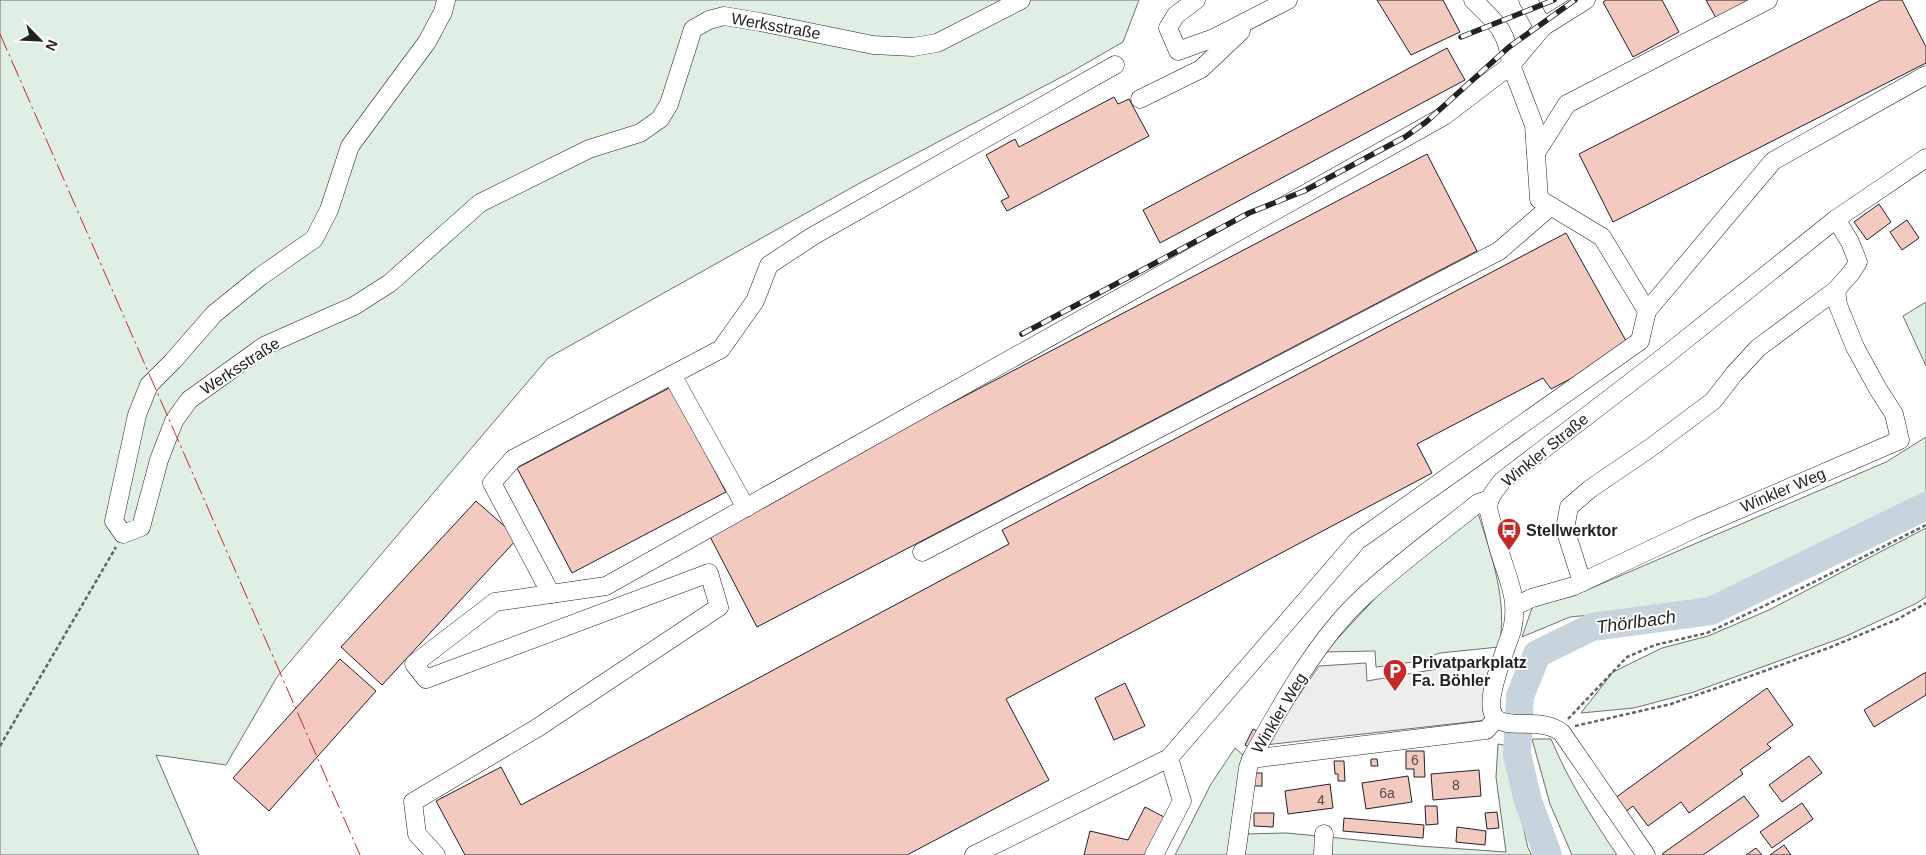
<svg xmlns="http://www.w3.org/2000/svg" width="1926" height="855" font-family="Helvetica,sans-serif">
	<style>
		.green { fill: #e0efe3; stroke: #6f6f6f }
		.parking { fill: #ededed; stroke: #6f6f6f }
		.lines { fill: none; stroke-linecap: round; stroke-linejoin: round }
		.river { stroke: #c7d3dd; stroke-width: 28 }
		.building { fill: #f3c9c0; stroke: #222 }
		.minor-casing { stroke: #222; stroke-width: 19 }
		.path { stroke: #646464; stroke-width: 2.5; stroke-dasharray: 4 2.5; stroke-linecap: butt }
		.minor { stroke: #fff; stroke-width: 18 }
		.rail-casing { stroke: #222; stroke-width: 5.5 }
		.rail { stroke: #fff; stroke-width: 4; stroke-dasharray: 11; stroke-linecap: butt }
		.power { stroke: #c62828; stroke-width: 1; stroke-dasharray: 18 4 2.5 4; stroke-linecap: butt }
		.labels { text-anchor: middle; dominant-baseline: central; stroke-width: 4; stroke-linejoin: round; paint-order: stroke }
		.number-label { font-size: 14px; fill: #564c4a }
		.street-label { font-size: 16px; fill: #222; stroke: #fff }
		.poi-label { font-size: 16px; font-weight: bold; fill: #222; stroke: #fff; text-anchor: start }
		.water-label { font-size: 18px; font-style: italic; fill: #222; stroke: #fff }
	</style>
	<rect width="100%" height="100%" fill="#fff"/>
	<g class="green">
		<path d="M0,0H1139L1123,42L1071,72L858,184L548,358L277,677L226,765L156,755L199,855H0Z"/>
		<path d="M1926,302V366L1903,316Z"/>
		<path d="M1926,437V500L1909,508L1725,596L1645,615L1600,614L1570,617L1522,637L1533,605L1573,596L1886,462Z"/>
		<path d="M1478,513C1492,558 1508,600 1499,647L1440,653L1413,662L1376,667L1375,651L1325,652L1394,578Z"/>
		<path d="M1926,528V597L1915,604L1844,637L1694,692L1634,708L1581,713L1613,672L1662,648L1708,636L1769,610Z"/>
		<path d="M1532,739H1551C1568,780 1592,818 1617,855H1572L1550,804Z"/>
		<path d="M1498,744L1504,745C1514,778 1520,814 1528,848L1532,855H1175L1211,784L1235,748L1245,757L1241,834L1287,833L1419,846L1506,852L1496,777Z"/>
	</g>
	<path class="parking" d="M1496,659L1487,720L1265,745L1319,666L1366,663L1367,681Z"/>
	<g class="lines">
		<path class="river" d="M1548,855L1528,801L1517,754L1520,696L1537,654L1592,627L1711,611L1926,506"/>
	</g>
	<g class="building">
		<path d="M1377,0H1443L1460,32L1411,55Z"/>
		<path d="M1606,0H1662L1679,32L1633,57L1603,2Z"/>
		<path d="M1706,0H1749L1716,18Z"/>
		<path d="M1881,0H1902L1926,47V63L1613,222L1579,154Z"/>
		<path d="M1447,48L1465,80L1160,243L1143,210Z"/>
		<path d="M1114,97L1118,104L1129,99L1149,136L1007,211L1001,201L1009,197L986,155L1015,139L1019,147Z"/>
		<path d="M1427,154L1477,251L757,627L707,531Z"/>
		<path d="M1879,204L1891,222L1867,240L1854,222Z"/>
		<path d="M1907,220L1919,238L1902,250L1890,232Z"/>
		<path d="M1566,233L1630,348L1551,389L1543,378L1417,444L1432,473L1006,699L1049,780L907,855H465L436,801L501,767L521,805L1009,544L1002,530Z"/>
		<path d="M671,387L726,492L572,573L517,468Z"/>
		<path d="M476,501L518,538L382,685L341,647Z"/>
		<path d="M340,659L376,691L269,811L233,778Z"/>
		<path d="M1926,672V695L1874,727L1864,710Z"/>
		<path d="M1125,683L1145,726L1114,740L1095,698Z"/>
		<path d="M1767,688L1793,725L1767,744L1771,748L1740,770L1743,774L1689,813L1681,802L1648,826L1633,806L1625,812L1615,798Z"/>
		<path d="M1253,729L1259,732L1251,748L1245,745Z"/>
		<path d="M1406,751H1424L1425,777H1414V769H1406Z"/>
		<path d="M1809,756L1822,773L1782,802L1769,785Z"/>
		<path d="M1371,759H1377L1378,766H1371Z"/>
		<path d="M1334,761H1344L1345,781H1338V774H1335Z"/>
		<path d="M1479,770L1481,796L1433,800L1431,774Z"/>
		<rect x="1254" y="773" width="8" height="13"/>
		<path d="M1408,776L1412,802L1366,809L1362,783Z"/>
		<path d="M1330,784L1333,808L1288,814L1285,791Z"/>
		<path d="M1744,796L1759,816L1703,855H1663L1662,854Z"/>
		<path d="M1802,803L1813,819L1772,848L1760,832Z"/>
		<path d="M1425,806H1437L1438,824L1426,825Z"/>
		<path d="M1145,807L1166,818L1146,855H1084L1090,831L1128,840Z"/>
		<path d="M1497,812L1499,828L1487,829L1485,813Z"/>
		<path d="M1254,813H1274L1273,827L1254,826Z"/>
		<path d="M1344,818L1424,825L1423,838L1343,831Z"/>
		<path d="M1457,827L1486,831L1485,845L1456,842Z"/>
		<path d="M1784,845L1791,855H1770Z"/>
		<path d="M1756,848L1762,855H1746Z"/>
	</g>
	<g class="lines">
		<defs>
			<g id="minor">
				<path d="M446,0L443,12L427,42L350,146L329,210L314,239L261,276L214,314L173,361L149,385L137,415L114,521L123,534L141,527L159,460L174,421L189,400L264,346L354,306L390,283L480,203L589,149L640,133L660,119L669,104L693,29L709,20L724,16L760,22L873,45L913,47L937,43L1021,0"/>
				<path d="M1196,0L1176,15L1168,28L1178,51L1214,38L1288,0"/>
				<path d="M1473,0C1496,22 1508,32 1511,65"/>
				<path d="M1528,0L1543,27"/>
				<path d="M1511,65L1543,27L1586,0"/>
				<path d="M1140,99L1201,69L1241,31"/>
				<path d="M1536,153L1567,104L1768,0"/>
				<path d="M1647,311L1773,161L1926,75"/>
				<path d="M672,375L746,508"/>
				<path d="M1490,499L1478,503C1440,534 1399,563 1363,597C1318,638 1281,705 1251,759L1486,730L1496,719"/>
				<path d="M922,552L1499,251L1551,206"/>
				<path d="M1582,582L1565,529L1569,507L1590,489L1653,446L1713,401L1734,374L1758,348L1836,290L1851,273L1858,262L1850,242L1836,219"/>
				<path d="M551,594L492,483L513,459L721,349L755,301L769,265L813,236L1115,65"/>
				<path d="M1515,606L1532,598L1574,586L1696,528L1900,440L1894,414L1878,389L1855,347L1838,305L1836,290"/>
				<path d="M436,855L417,834L413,802L537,728L719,607L709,573L426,679L414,664L495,602L606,586L1444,116L1511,65L1534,125L1539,199L1602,237L1647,311L1640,341L1357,541L1169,758L974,855"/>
				<path d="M1154,855L1182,801L1169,758"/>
				<path d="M1236,855L1248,768L1251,759"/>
				<path d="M1323,855L1324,834"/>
				<path d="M1646,855L1562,733C1542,716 1506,731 1495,717C1482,702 1507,648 1512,630C1519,601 1509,582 1501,556C1496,541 1493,526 1489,512C1486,499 1495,491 1502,481L1665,356L1836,219L1926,158"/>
			</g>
		</defs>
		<use href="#minor" class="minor-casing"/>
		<g class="path">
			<path d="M1568,719L1627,657L1655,645L1707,633L1810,584L1926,525"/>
			<path d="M1575,726L1671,704L1742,679L1831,647L1898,619L1926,603"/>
			<path d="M0,746L116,547"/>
		</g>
		<use href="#minor" class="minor"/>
		<defs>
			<g id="rail">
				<path d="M1461,37L1554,0"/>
				<path d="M1022,334L1249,213L1304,191L1405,137L1426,122L1509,47L1575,0"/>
			</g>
		</defs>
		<use href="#rail" class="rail-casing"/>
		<use href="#rail" class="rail"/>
		<path class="power" d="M0,34L360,855"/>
	</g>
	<defs>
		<symbol id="bus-pin" viewBox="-11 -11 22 30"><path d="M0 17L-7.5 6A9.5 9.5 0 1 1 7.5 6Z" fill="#c62828" stroke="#fff"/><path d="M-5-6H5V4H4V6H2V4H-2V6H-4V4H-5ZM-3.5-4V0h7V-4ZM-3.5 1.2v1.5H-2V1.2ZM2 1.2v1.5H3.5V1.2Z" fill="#fff"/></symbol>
		<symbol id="parking-pin" viewBox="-11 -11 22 30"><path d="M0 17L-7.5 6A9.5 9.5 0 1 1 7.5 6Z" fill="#c62828" stroke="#fff"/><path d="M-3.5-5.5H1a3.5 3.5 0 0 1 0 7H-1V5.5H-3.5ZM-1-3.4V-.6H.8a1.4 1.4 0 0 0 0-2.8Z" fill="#fff"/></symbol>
	</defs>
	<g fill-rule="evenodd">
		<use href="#bus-pin" x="1495" y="516" width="28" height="38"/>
		<use href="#parking-pin" x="1381" y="657" width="28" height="38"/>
	</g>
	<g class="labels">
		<g class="number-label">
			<text x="1415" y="760">6</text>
			<text x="1456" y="785">8</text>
			<text x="1387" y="793">6a</text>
			<text x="1321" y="800">4</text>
		</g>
		<g class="street-label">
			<text transform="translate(776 26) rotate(10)">Werksstraße</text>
			<text transform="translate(240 366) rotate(-33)">Werksstraße</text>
			<text transform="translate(1545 450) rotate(-39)">Winkler Straße</text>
			<text transform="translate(1783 490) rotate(-23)">Winkler Weg</text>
			<text transform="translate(1279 713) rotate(-59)">Winkler Weg</text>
		</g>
		<g class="poi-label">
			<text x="1526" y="530">Stellwerktor</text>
			<text x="1412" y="662">Privatparkplatz<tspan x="1412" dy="18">Fa. Böhler</tspan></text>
		</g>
		<g class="water-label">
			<text transform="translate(1636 622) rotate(-8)">Thörlbach</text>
		</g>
	</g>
	<g transform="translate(40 40) rotate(114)" stroke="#ffffff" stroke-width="4" paint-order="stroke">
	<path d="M0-4L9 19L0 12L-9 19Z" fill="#222222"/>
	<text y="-8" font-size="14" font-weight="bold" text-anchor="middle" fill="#222222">N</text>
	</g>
</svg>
